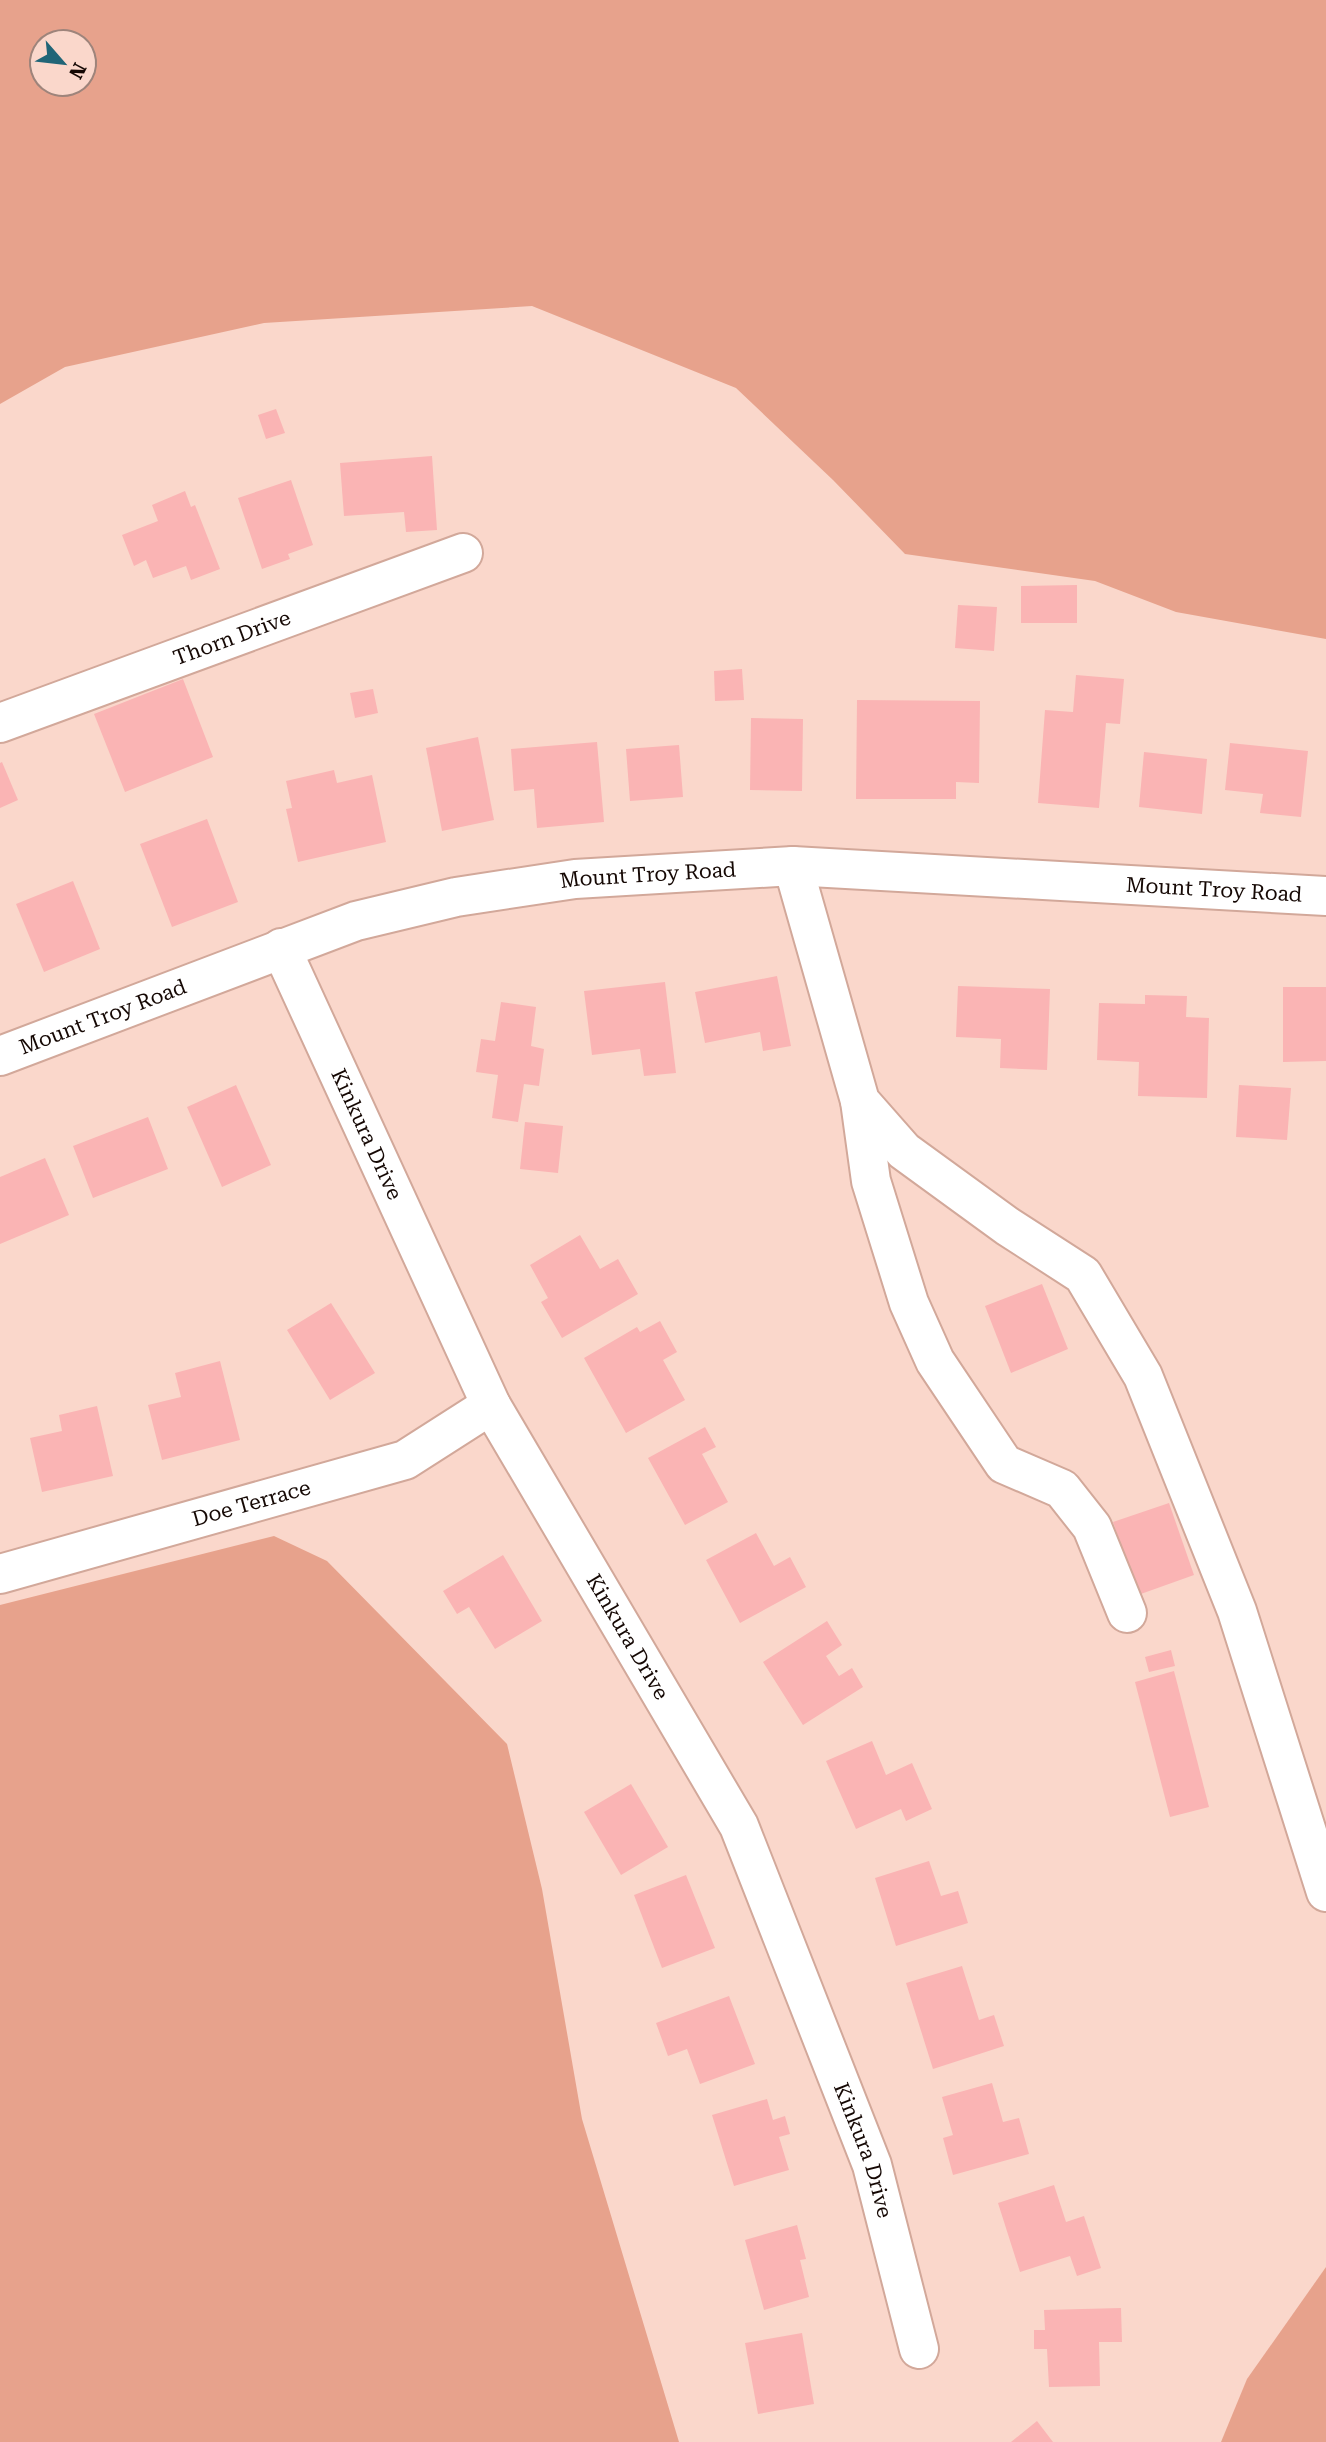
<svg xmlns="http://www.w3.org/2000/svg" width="1326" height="2442" font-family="'Roboto Serif',serif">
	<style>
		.green { fill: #e7a28c; fill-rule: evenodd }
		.building { fill: #fab4b4 }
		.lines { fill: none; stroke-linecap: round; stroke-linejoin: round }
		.minor-casing { stroke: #d2a89a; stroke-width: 42 }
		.minor { stroke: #fff; stroke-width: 38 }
		.labels { text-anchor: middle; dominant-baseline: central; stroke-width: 7; stroke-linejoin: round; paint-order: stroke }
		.street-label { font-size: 21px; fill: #150804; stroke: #fad7cb }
	</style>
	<rect width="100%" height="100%" fill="#fad7cb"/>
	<g class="green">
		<path d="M0,0H1326V639L1176,612L1095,581L905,554L833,480L736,388L532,306L264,323L65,367L0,404ZM84,42V84H42V42Z"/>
		<path d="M274,1536L327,1561L507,1744L542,1889L582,2119L679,2442H0V1605Z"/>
		<path d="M1326,2267V2442H1221L1247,2379Z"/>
	</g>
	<g class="building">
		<path d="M276,409L285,433L266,439L258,415Z"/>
		<path d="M432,456L437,530L406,532L404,512L344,516L340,463Z"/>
		<path d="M291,480L313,545L288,554L290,559L262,569L238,498Z"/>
		<path d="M185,491L191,507L195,505L220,569L191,580L186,566L153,578L146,560L134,566L122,535L158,521L152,505Z"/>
		<path d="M1077,585V623H1021V586Z"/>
		<path d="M958,605L997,607L994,651L955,648Z"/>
		<path d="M742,669L744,700L715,701L714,671Z"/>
		<path d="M1076,675L1124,679L1120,724L1106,723L1099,808L1038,803L1045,710L1073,712Z"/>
		<path d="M183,679L213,757L125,792L94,714Z"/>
		<path d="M373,689L378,713L355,718L350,693Z"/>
		<path d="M857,700L980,701L979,783L956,782V799H856Z"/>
		<path d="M751,718L803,719L802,791L750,790Z"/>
		<path d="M478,737L494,820L442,831L426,748Z"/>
		<path d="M597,742L604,822L537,828L534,789L514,791L511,749Z"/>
		<path d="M1230,743L1308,751L1301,817L1260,813L1263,794L1225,790Z"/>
		<path d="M679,745L683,797L630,801L626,749Z"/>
		<path d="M1144,752L1207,759L1202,814L1139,807Z"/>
		<path d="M2,762L18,800L0,808V763Z"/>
		<path d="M334,770L337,783L372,775L386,842L298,862L286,809L292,808L286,781Z"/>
		<path d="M207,819L238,902L172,927L140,844Z"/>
		<path d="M73,881L100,949L44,972L16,904Z"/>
		<path d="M777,976L791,1046L763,1051L760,1032L705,1043L695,992Z"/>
		<path d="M665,982L676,1073L644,1076L640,1049L592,1055L584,991Z"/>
		<path d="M958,986L1050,989L1047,1070L1000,1068L1001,1039L956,1037Z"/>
		<path d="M1283,987H1326V1061L1283,1062Z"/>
		<path d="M1145,995L1187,996L1186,1017L1209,1018L1207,1098L1138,1096L1139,1062L1097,1060L1099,1003L1145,1004Z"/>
		<path d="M501,1002L536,1007L531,1046L544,1049L539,1086L524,1084L518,1122L492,1118L498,1075L476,1072L481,1039L495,1041Z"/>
		<path d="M236,1085L271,1165L222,1187L187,1107Z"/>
		<path d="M1239,1085L1291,1088L1287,1140L1236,1137Z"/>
		<path d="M148,1117L168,1169L93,1198L73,1146Z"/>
		<path d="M525,1122L563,1126L558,1173L520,1169Z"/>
		<path d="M45,1158L69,1215L0,1244V1177Z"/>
		<path d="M580,1235L600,1269L618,1259L638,1294L562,1338L541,1302L548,1298L530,1265Z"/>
		<path d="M1042,1284L1068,1349L1011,1373L985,1306Z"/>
		<path d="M331,1303L375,1373L330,1400L287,1330Z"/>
		<path d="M660,1321L677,1352L663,1360L685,1400L626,1433L584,1358L637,1327L640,1332Z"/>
		<path d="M220,1361L240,1440L162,1460L148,1405L181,1397L175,1373Z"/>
		<path d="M97,1406L113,1476L42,1492L30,1438L62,1431L59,1415Z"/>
		<path d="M705,1427L716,1447L702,1454L728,1502L685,1525L648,1458Z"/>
		<path d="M1169,1503L1194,1575L1138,1595L1113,1522Z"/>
		<path d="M756,1533L774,1566L790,1557L806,1587L740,1623L706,1560Z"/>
		<path d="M503,1555L542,1621L495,1649L469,1607L457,1614L443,1591Z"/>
		<path d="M827,1621L842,1645L826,1656L839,1676L852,1668L863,1687L803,1725L763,1662Z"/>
		<path d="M1171,1650L1175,1666L1149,1672L1145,1657Z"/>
		<path d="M1174,1671L1209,1807L1170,1817L1135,1682Z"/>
		<path d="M872,1741L886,1775L912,1763L932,1809L906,1821L901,1809L856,1829L826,1761Z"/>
		<path d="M631,1784L668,1847L621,1875L584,1812Z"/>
		<path d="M929,1861L941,1896L958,1891L968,1923L896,1946L875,1878Z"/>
		<path d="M686,1875L715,1948L662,1968L634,1895Z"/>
		<path d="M962,1966L979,2020L994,2015L1004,2046L933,2069L906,1983Z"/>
		<path d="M729,1996L755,2064L700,2084L687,2049L668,2056L656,2023Z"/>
		<path d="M992,2083L1003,2122L1019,2118L1029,2154L953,2175L943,2138L953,2135L942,2097Z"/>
		<path d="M767,2099L773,2120L785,2116L790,2134L779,2137L789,2170L734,2186L712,2115Z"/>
		<path d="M1054,2185L1066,2222L1084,2216L1101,2268L1077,2276L1070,2256L1020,2272L998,2203Z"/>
		<path d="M797,2225L806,2259L800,2260L809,2297L764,2310L745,2240Z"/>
		<path d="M1121,2308L1122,2342H1099L1100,2386L1049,2387L1047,2349H1034V2330H1045L1044,2310Z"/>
		<path d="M802,2333L814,2404L758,2414L745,2343Z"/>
		<path d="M1037,2421L1053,2442H1011Z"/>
	</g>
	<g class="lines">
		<defs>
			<g id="minor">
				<path id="s1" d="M0,723L463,553"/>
				<path d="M793,866L860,1101L904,1151L1007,1226L1083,1275L1143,1376L1237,1611L1326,1892"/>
				<path id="s2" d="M281,948L491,1405L739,1826L872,2165L919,2349"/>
				<path id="s3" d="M0,1056L356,921L456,897L575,879L793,866L1326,896"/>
				<path d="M860,1101L871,1181L909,1303L935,1361L1004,1464L1062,1489L1092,1527L1127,1613"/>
				<path id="s4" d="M0,1574L405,1460L491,1405"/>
			</g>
		</defs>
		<use href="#minor" class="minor-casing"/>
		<use href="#minor" class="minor"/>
	</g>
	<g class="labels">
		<g class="street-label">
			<text stroke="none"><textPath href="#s1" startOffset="247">Thorn Drive</textPath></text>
			<text stroke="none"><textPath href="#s3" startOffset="677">Mount Troy Road</textPath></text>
			<text stroke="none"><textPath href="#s3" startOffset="1244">Mount Troy Road</textPath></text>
			<text stroke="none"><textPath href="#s3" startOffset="110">Mount Troy Road</textPath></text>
			<text stroke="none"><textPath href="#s2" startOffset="205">Kinkura Drive</textPath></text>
			<text stroke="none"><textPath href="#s4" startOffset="261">Doe Terrace</textPath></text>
			<text stroke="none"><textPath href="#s2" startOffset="772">Kinkura Drive</textPath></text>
			<text stroke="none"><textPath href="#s2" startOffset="1339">Kinkura Drive</textPath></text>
		</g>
	</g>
	<g transform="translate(63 63) rotate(118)"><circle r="33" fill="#fad7cb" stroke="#9e847b" stroke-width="2"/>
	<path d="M0-5L12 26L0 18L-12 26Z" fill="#216577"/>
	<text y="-10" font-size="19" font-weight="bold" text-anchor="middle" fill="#150804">N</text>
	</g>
</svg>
